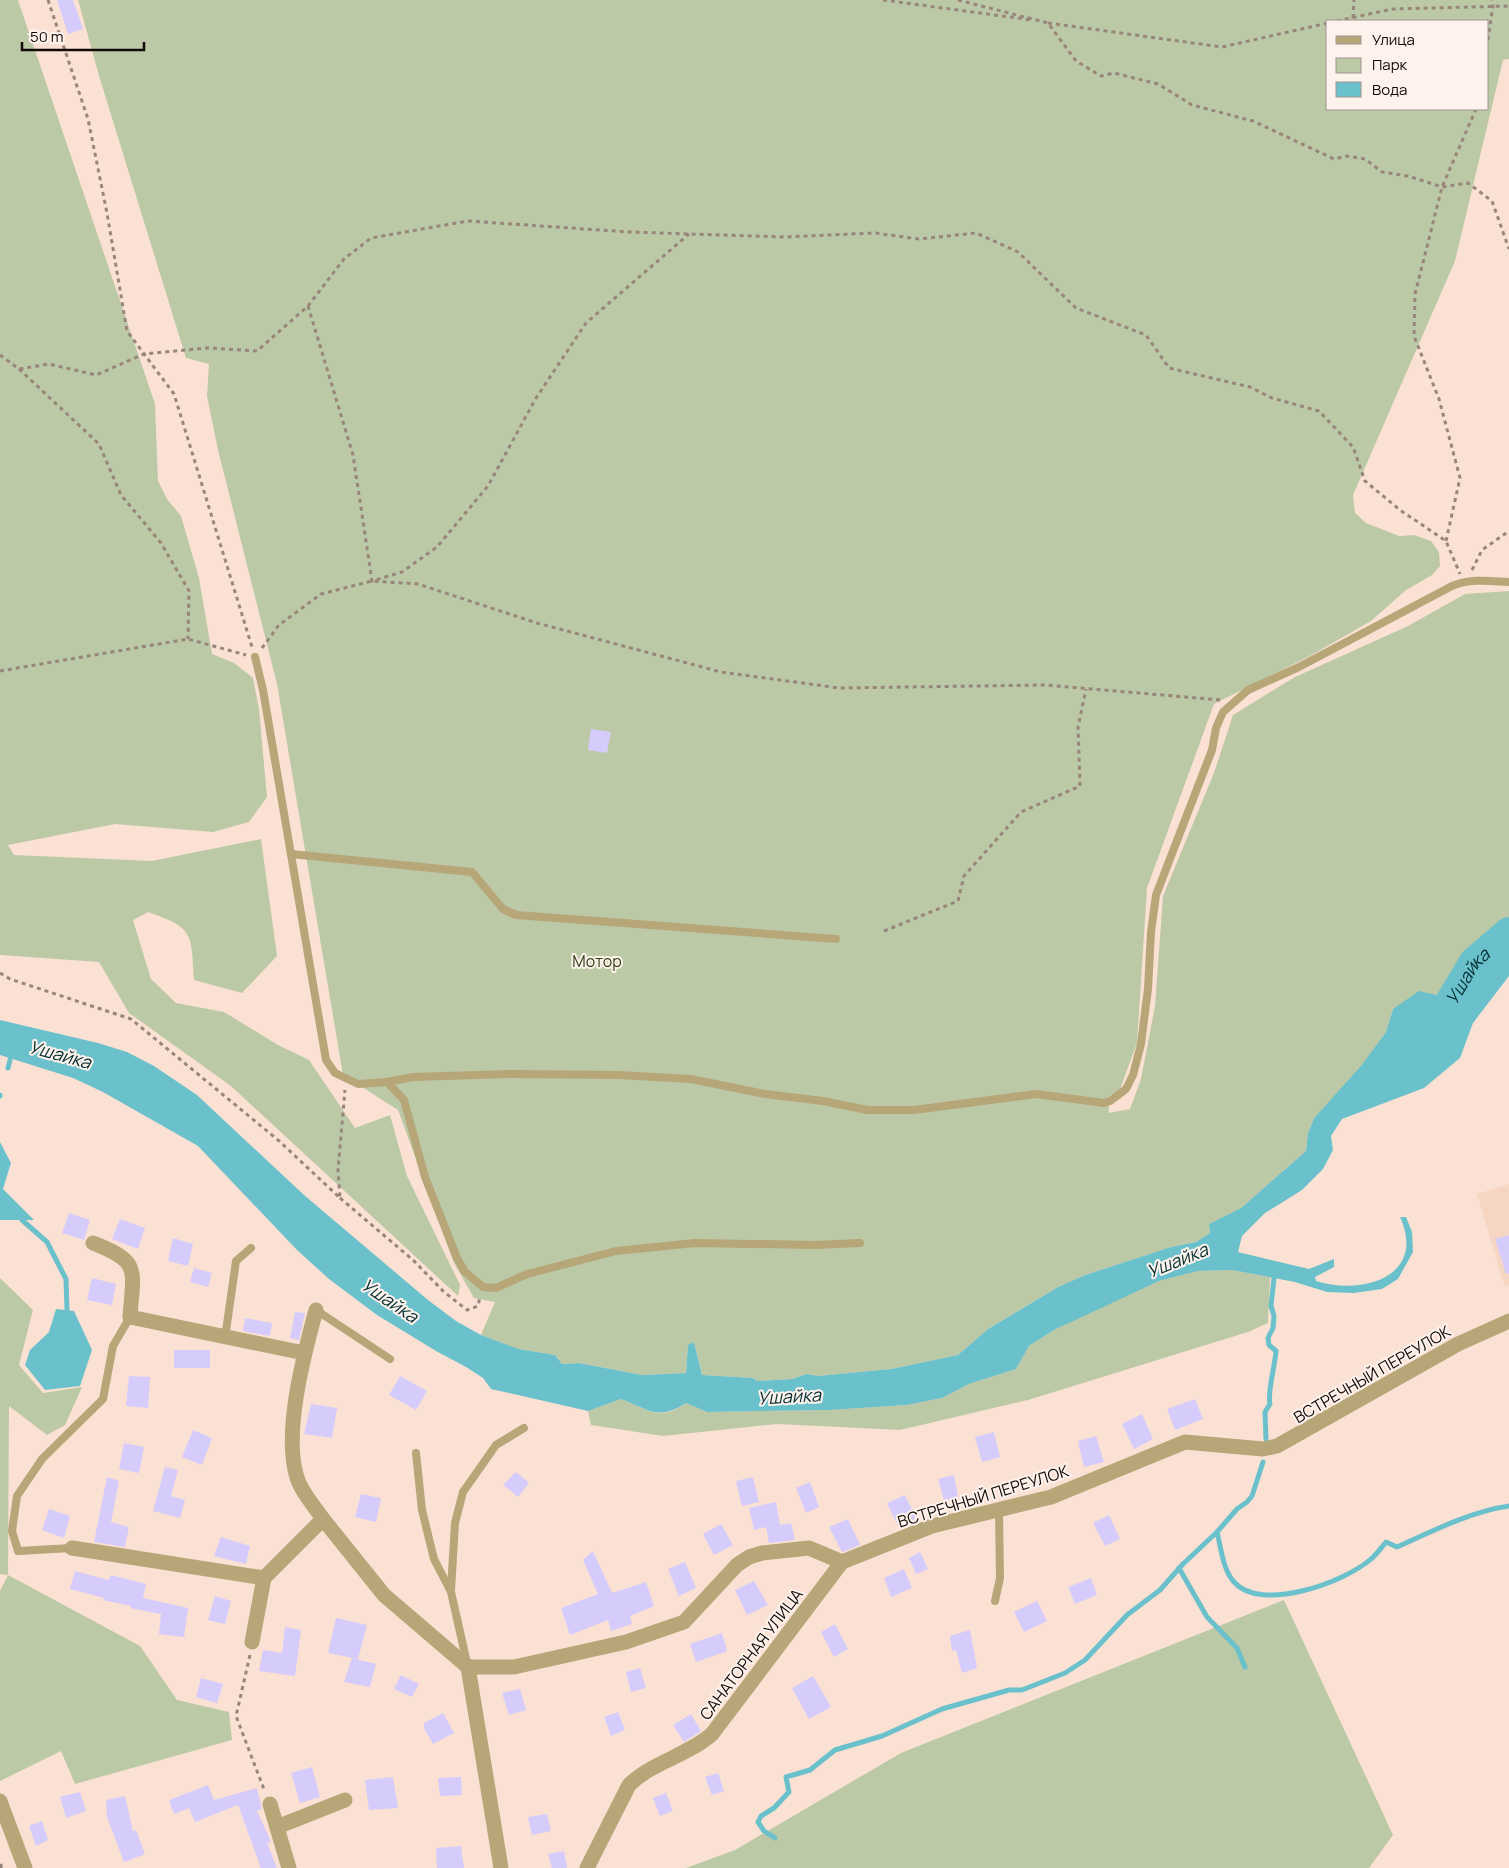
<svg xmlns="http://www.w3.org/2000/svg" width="1509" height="1868" font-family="Manrope,sans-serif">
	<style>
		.built { fill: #f6d5c2 }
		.green { fill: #bcc9a6; fill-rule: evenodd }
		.water { fill: #6bc1cb }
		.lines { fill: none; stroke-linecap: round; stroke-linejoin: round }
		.stream { stroke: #6bc1cb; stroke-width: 5 }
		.river { stroke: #6bc1cb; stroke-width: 30 }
		.building { fill: #d5ccfc }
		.path { stroke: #98857c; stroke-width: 3; stroke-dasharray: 4 4; stroke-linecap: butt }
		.lane { stroke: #b6a678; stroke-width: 8 }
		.street { stroke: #b6a678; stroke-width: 15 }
		.rail { stroke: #917f76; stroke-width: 4; stroke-dasharray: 9 9; stroke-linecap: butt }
		.labels { text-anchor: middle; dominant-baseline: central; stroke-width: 4; stroke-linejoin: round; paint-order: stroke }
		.park-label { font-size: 16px; fill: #324014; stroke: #fdf2ec }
		.street-label { font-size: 16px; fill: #120a06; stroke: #fdf2ec }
		.water-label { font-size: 18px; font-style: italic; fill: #043034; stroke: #fdf2ec }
	</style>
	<rect width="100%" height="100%" fill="#fbe1d3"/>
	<path class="built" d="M1509,1184V1285L1505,1287L1477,1194Z"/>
	<g class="green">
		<path d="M0,0H18L155,404L158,481L167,499L181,516L199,578L212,654L234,663L253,678L259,709L267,797L249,822L213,832L115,824L8,845L14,855L152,861L261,839L277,956L242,993L194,980C191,934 195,928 148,912L133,920L151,979L176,1003L224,1012L278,1045L309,1060L355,1128L390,1115L407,1176L460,1285L458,1296L231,1086L129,1013L99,962L0,955Z"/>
		<path d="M78,0H1509V59L1503,60L1455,261L1353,495L1355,513L1366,523L1399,536L1414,535L1431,541L1439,552L1440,566L1432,575L1406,590L1371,621L1310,656L1214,704L1147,888L1137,1043L1120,1089L1108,1097L1109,1113L1130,1109L1141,1079L1155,1006L1163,896L1214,773L1233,715L1295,677L1408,626L1465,594L1509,591V934C1497,947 1489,964 1476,977C1465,987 1410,1003 1393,1009L1386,1032L1361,1067L1314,1118L1308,1133L1306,1151L1241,1208L1209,1224L1210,1233L1196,1242L1171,1247L1085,1275L1058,1287L988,1329L958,1355L891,1369L818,1376L807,1374L792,1379L757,1381L753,1378L702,1375L694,1342L688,1346L686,1373L642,1375L579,1363L562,1364L555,1355L519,1349L481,1335L495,1302L474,1298L454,1263L398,1110L343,1075L277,684L218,450L207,396L209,364L186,358L100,79ZM1328,21H1488V109H1328Z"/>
		<path d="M1232,1270L1270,1277L1268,1323L1248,1332L1028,1400L900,1430L777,1424L663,1436L591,1425L588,1411L621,1399C649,1410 660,1422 686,1403L707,1412L830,1410L907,1405L942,1398L969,1384L1016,1369L1029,1346L1054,1330L1108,1303L1159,1281L1198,1271Z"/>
		<path d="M0,1278L33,1310L19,1365L43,1393L82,1387L65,1425L47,1435L9,1406L8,1575L140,1646L177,1700L229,1712L232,1740L75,1784L61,1751L0,1781V1591L8,1575L0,1574Z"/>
		<path d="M1284,1600L1393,1835L1369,1868H686L735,1850L901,1753Z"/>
	</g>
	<g class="water">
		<path d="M1509,934V976L1473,1023L1460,1058L1424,1088L1342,1119L1331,1136L1333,1150L1323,1169L1302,1190L1265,1213L1242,1236L1238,1252L1309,1269L1334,1259V1267L1315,1277L1316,1281C1363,1296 1427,1276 1400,1217H1406L1412,1232L1413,1252L1398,1279L1382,1289L1354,1293L1327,1292L1295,1282L1232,1270L1198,1271L1159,1281L1054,1330L1029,1346L1016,1369L969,1384L942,1398L907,1405L830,1410L707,1412L686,1403C659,1421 649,1410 621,1399L588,1411L491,1389L483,1378L466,1367L436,1351L377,1315L329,1279L297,1250L198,1146L103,1092L73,1078L0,1055V1020L98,1043L127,1052L154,1066L197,1095L304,1195L428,1300L456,1321L481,1335L519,1349L555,1355L562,1364L579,1363L642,1375L686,1373L688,1345L694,1342L702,1375L753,1378L757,1381L792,1379L807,1374L818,1376L891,1369L958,1355L988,1329L1058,1287L1085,1275L1171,1247L1196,1242L1210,1233L1209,1224L1241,1208L1306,1151L1308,1133L1314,1118L1361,1066L1386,1032L1393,1009L1419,991L1437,995L1475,978L1496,948Z"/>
		<path d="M0,1142L11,1163L3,1189L34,1220H0Z"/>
		<path d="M56,1309L74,1311L92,1350L80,1386L45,1390L25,1365L30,1350L49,1332Z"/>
	</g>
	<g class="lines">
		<g class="stream">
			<path d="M8,1068L12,1052"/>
			<path d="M0,1096V1095"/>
			<path d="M22,1220L47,1242L66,1279L67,1310"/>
			<path d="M1266,1439L1265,1412L1270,1404C1267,1393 1275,1366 1276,1351L1269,1345L1268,1338L1273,1328L1274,1316L1271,1306L1274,1278"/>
			<path d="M1217,1532C1221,1548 1223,1570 1234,1582C1261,1613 1345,1582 1371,1559C1376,1555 1381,1548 1386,1542L1397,1547C1433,1531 1469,1512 1509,1506"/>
			<path d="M1179,1568L1207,1617L1237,1648L1245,1667"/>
			<path d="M775,1838L764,1831L758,1822L761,1816L774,1808L789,1792L786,1777L810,1770L835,1750L882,1736L942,1709L1009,1690H1022L1065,1673L1085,1660L1127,1615L1160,1590L1183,1564L1217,1532L1237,1509L1247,1502L1252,1496L1263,1462"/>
		</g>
		<path class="river" id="s1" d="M1440,1019L1474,962L1509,932"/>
	</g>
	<g class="building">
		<path d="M57,0H73L83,29L68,34Z"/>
		<path d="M591,729L611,732L607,753L588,750Z"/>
		<path d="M69,1213L90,1220L84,1240L62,1233Z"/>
		<path d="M120,1219L145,1228L138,1249L112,1239Z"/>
		<path d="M1509,1235V1273L1506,1274L1495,1239Z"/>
		<path d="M173,1238L193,1244L188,1266L168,1261Z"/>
		<path d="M194,1268L212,1273L208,1287L190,1282Z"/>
		<path d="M92,1278L116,1284L112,1305L87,1300Z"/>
		<path d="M295,1312L305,1313L299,1340L290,1338Z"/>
		<path d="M245,1318L272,1323L270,1336L243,1331Z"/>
		<rect x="174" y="1350" width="36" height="18"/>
		<path d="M129,1376L150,1377L148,1408L126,1406Z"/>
		<path d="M400,1376L427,1391L416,1410L389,1395Z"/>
		<path d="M1195,1399L1203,1419L1175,1430L1167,1409Z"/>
		<path d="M311,1404L337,1408L332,1438L304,1434Z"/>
		<path d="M1142,1414L1153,1439L1134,1449L1122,1424Z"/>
		<path d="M193,1430L212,1438L202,1465L182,1457Z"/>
		<path d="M994,1432L1000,1457L982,1462L975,1437Z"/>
		<path d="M1096,1436L1104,1462L1084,1467L1078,1441Z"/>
		<path d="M124,1443L144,1447L139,1473L119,1469Z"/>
		<path d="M165,1467L178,1470L171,1496L185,1500L180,1518L153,1511Z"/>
		<path d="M516,1472L529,1483L518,1497L503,1485Z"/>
		<path d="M954,1475L958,1497L944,1500L938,1479Z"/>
		<path d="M107,1477L119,1481L111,1522L129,1527L125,1547L94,1542Z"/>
		<path d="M753,1477L759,1502L742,1506L736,1481Z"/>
		<path d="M810,1482L819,1507L806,1513L796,1488Z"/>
		<path d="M361,1494L381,1498L376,1522L355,1517Z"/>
		<path d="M905,1495L916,1518L898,1526L887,1503Z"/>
		<path d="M776,1502L780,1525L791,1523L795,1540L769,1543L766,1527L754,1530L749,1508Z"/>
		<path d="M49,1509L70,1516L64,1538L42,1530Z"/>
		<path d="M1109,1515L1120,1539L1105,1546L1093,1523Z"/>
		<path d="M848,1519L860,1545L842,1552L829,1527Z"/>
		<path d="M721,1524L733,1545L714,1555L703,1534Z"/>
		<path d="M221,1537L250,1546L246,1564L214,1556Z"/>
		<path d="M593,1551L612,1593L646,1582L654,1606L630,1616L632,1624L611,1631L608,1620L570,1635L561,1608L598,1594L583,1560Z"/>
		<path d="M920,1552L928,1569L916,1574L909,1558Z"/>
		<path d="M685,1562L696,1588L679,1596L668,1569Z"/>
		<path d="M904,1569L912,1588L891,1597L884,1578Z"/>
		<path d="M75,1571L109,1580L111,1575L146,1584L143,1598L188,1608L184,1637L159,1634L161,1614L130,1608L131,1606L103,1600L104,1598L70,1589Z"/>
		<path d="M1091,1578L1097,1595L1075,1604L1068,1587Z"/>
		<path d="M754,1581L768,1605L747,1615L735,1590Z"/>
		<path d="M215,1596L231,1601L225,1624L208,1620Z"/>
		<path d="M1037,1601L1047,1621L1024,1632L1014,1612Z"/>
		<path d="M336,1618L367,1625L358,1659L328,1653Z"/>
		<path d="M835,1624L848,1649L834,1657L821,1632Z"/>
		<path d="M285,1627L301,1630L295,1676L259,1671L263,1650L282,1653Z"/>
		<path d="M970,1630L977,1668L962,1673L956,1650L952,1651L950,1636Z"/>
		<path d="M722,1633L727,1651L696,1662L690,1644Z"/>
		<path d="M352,1658L376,1664L370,1687L344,1682Z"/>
		<path d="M640,1668L646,1688L631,1692L626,1672Z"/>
		<path d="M401,1675L419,1684L412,1697L394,1689Z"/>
		<path d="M813,1676L831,1707L809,1719L792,1688Z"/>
		<path d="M201,1678L223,1684L217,1703L196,1697Z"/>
		<path d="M520,1689L526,1710L509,1715L502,1693Z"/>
		<path d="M618,1712L625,1730L611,1736L604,1717Z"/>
		<path d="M443,1713L454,1733L433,1744L424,1728V1723Z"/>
		<path d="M691,1714L701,1731L684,1742L673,1725Z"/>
		<path d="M312,1767L320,1797L300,1803L291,1773Z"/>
		<path d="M718,1773L724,1791L712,1795L705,1777Z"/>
		<path d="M393,1777L398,1808L369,1810L365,1780Z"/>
		<path d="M461,1777L462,1795L440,1796L438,1778Z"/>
		<path d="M208,1785L214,1800L257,1788L262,1809L257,1811L271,1842L267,1843L277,1868H261L238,1805L195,1822L189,1808L174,1814L169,1800Z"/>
		<path d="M80,1792L86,1811L66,1818L60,1797Z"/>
		<path d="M666,1793L673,1811L660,1816L653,1798Z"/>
		<path d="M125,1796L133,1831L136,1830L145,1854L124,1862L107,1817L106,1800Z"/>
		<path d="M547,1814L551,1831L532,1835L528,1817Z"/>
		<path d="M42,1821L48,1840L36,1846L29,1826Z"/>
		<path d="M461,1846L464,1868H437L436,1848Z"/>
		<path d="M564,1851L567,1868H552L548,1854Z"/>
	</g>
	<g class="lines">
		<g class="path">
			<path d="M48,0L88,119L107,213L127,331L174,394L252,647"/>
			<path d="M883,0L1032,20"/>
			<path d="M958,0L1048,23L1076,61L1101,76L1114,73L1158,84L1192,105L1253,121L1334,159L1347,156L1365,159L1382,172L1408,176L1442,187L1468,183L1492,201L1509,249"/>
			<path d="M1353,18L1354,0"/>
			<path d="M1337,21L1392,9L1509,6"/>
			<path d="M1048,23L1222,47L1328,23"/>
			<path d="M1488,40L1493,5L1492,0"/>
			<path d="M308,306L353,455L372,581L402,572L437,547L488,486L536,398L586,323L689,234"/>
			<path d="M0,355L19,369L49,364L96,375L144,354L207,348L257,351L308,306L344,259L371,238L468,221L629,232L784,237L875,233L919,239L976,233L1018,252L1076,308L1146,335L1169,368L1250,387L1272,398L1319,411L1353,447L1365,481L1400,510L1446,541L1460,574"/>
			<path d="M19,369L99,444L121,495L161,543L189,591L188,639"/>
			<path d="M1446,541L1460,478L1439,399L1414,336L1415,294L1442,187L1476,109"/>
			<path d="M1472,570L1482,550L1509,531"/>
			<path d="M262,648L279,625L321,594L372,581L418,584L537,623L721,672L839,688L1045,685L1221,700"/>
			<path d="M0,671L188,639L246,655"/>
			<path d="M884,931L958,901L964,876L1021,812L1080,786L1078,727L1086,689"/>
			<path d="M0,973L10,979L131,1019L278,1140L340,1198L338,1170L345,1090"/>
			<path d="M340,1198L413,1260L443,1291L467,1310L478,1306L480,1297"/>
			<path d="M250,1655L236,1716L265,1792"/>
		</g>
		<g class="lane">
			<path d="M255,657L263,690L326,1060L335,1073L358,1084L387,1082L413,1077L512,1074L619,1075L691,1079L765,1094L823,1101L867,1110H914L1036,1094L1104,1103L1110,1101L1126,1089L1133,1075L1141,1044L1148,989L1151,932L1156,895L1212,750L1216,728L1223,712L1248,690L1299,667L1452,586C1471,578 1489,581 1509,582"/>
			<path d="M291,854L472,872L503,909L516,915L836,939"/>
			<path d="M387,1082L404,1100L425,1177L457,1258L465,1272L483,1287L496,1288L527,1274L616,1251L695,1243L816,1245L860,1243"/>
			<path d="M316,1310L390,1359"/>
			<path d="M225,1338L236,1261L251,1248"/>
			<path d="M416,1453L422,1510L434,1559L451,1592L467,1663"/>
			<path d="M72,1548L18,1551L12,1531L17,1496L42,1459L103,1399L113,1346L130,1317"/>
			<path d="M451,1590L455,1523L463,1492L496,1445L524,1428"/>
			<path d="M995,1601L1000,1578L999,1510"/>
		</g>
		<g class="street">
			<path d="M93,1243C142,1262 133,1270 130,1317L304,1353"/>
			<path d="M323,1519L384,1595L468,1667L501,1868"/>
			<path d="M72,1548L264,1578"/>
			<path d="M252,1642L264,1578L323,1519C316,1509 307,1498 301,1487C279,1445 304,1354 316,1310"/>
			<path d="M468,1667H514L626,1642L684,1622L737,1565L749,1557L762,1553L809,1548L842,1562L932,1526L1051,1497L1185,1442L1263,1449L1277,1446L1458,1344L1509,1321"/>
			<path d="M0,1801L25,1868"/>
			<path d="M270,1804L289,1868"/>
			<path d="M277,1827L345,1800"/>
			<path d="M587,1868L629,1785C652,1762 687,1756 712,1734L842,1562"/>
		</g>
		<path class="rail" d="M0,1864L1,1868"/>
	</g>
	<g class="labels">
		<g class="park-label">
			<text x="597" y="961">Мотор</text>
		</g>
		<g class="street-label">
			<text transform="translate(1372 1374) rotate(-30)">ВСТРЕЧНЫЙ ПЕРЕУЛОК</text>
			<text transform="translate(983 1496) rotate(-17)">ВСТРЕЧНЫЙ ПЕРЕУЛОК</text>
			<text transform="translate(751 1654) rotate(-53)">САНАТОРНАЯ УЛИЦА</text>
		</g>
		<g class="water-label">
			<text stroke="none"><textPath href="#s1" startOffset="51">Ушайка</textPath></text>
			<text transform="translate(60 1054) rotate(15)">Ушайка</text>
			<text transform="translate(1177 1260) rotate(-22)">Ушайка</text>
			<text transform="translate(390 1300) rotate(34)">Ушайка</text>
			<text transform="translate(789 1396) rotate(-3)">Ушайка</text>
		</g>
	</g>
	<rect x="1326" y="20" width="162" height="90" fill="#fdf2ec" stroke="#9f9590"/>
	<rect x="1336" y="36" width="25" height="8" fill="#b6a678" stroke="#9f9590"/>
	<text x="1372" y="45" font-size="15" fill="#120a06">Улица</text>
	<rect x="1336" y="58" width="25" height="15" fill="#bcc9a6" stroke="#9f9590"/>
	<text x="1372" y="70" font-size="15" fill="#120a06">Парк</text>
	<rect x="1336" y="82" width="25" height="15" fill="#6bc1cb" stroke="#9f9590"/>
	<text x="1372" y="95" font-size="15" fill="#120a06">Вода</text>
	<path d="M22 42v8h122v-8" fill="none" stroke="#120a06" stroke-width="2.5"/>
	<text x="30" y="42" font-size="15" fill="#120a06" stroke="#fdf2ec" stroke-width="4" paint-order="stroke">50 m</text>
</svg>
